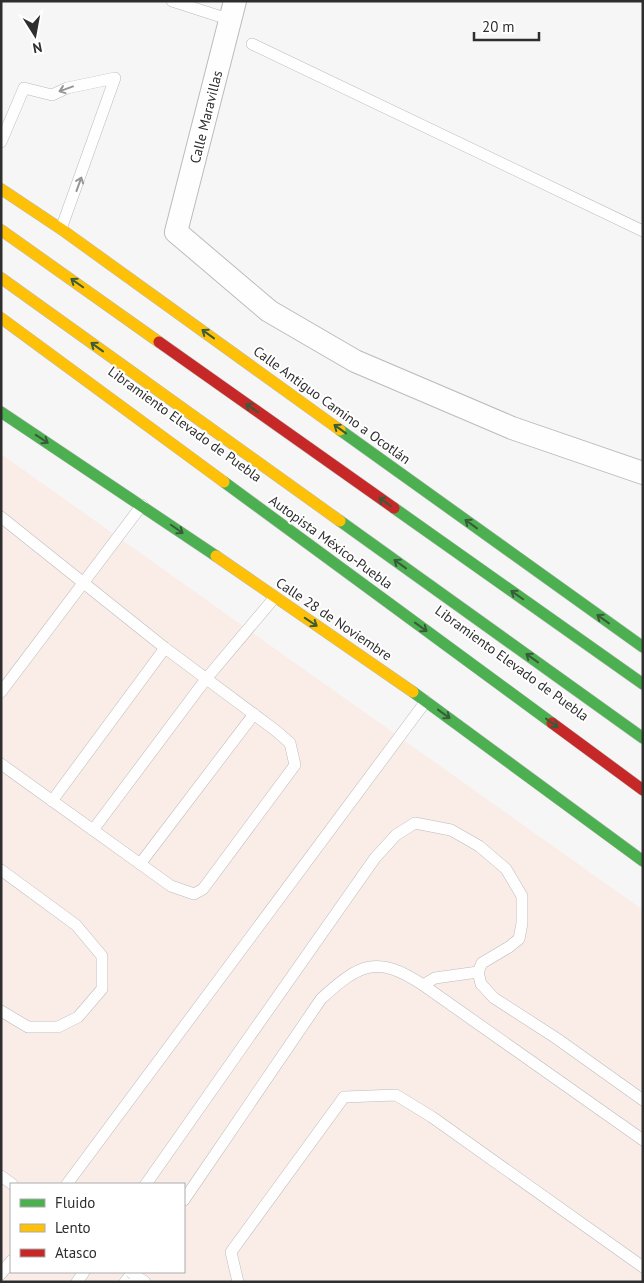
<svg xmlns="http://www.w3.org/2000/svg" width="644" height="1283" font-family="'PT Sans',sans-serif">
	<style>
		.industrial { fill: #faede8; fill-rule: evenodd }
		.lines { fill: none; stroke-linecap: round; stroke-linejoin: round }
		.lane-casing { stroke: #bbb; stroke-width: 12 }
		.street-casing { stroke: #bbb; stroke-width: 24 }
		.fast-casing { stroke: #bbb; stroke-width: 12 }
		.slow-casing { stroke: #bbb; stroke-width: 12 }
		.jam-casing { stroke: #bbb; stroke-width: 12 }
		.lane { stroke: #fefefe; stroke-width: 11 }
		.street { stroke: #fefefe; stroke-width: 22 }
		.fast { stroke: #4caf50; stroke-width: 11 }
		.slow { stroke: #ffc107; stroke-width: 11 }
		.jam { stroke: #c62828; stroke-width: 11 }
		.lane-bridge-casing { stroke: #bbb; stroke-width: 12; stroke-linecap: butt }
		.lane-bridge { stroke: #fefefe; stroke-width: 11 }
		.oneway { stroke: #969696 }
		.oneway2 { stroke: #385b3a }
		.labels { text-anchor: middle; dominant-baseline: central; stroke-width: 4; stroke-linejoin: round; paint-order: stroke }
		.street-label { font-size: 14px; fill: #2e2e2e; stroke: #fff }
	</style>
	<rect width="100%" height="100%" fill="#f6f6f6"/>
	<path class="industrial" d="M1,454L643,910V1282H1ZM11,1184H184V1272H11Z"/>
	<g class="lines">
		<defs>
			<g id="lane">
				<path d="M172,1L231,20"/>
				<path d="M252,44L643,231"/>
				<path d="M1,142L24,88L52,95L67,88L115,78L61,229"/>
				<path d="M1,517L165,648L275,730L290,743L295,765L203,889L194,894L171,886L1,764"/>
				<path d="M1,692L142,505"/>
				<path d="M52,801L165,648"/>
				<path d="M93,830L206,679L275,597"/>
				<path d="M140,864L254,714"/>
				<path d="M1,870L76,925L102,956V989L78,1017L58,1027H28L1,1011"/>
				<path d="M423,985L435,978L478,972"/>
				<path d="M1,1176L12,1184"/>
				<path d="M67,1184L426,701"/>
				<path d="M146,1184L375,858L396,835L415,823L451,830L479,846L506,869L522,896V923L519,939L509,947L482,963L478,972L481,984L494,998L556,1038L643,1100"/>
				<path d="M184,1200L321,999C359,964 377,954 423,985L643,1140"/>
				<path d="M1,1274L11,1261"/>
				<path d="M134,1275L145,1282"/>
				<path d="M77,1282L84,1272"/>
				<path d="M125,1282L133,1272"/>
				<path d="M238,1282L231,1252L344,1097L396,1095L432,1117L643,1267"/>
			</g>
			<path id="street" d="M235,1L176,232L269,311L355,361L512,428L643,473"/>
			<g id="fast">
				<path d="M1,412L216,556"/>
				<path d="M340,430L643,647"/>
				<path d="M224,482L552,723"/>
				<path d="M394,508L643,684"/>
				<path d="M340,521L643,738"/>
				<path d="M413,692L643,861"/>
			</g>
			<g id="slow">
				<path d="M1,189L61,229L340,430"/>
				<path d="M1,230L159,342"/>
				<path d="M1,278L340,521"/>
				<path d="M1,318L224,482"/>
				<path d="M216,556L413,692"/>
			</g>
			<g id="jam">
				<path d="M159,342L394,508"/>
				<path d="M552,723L643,790"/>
			</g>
		</defs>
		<use href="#lane" class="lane-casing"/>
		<use href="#street" class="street-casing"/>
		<use href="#fast" class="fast-casing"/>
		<use href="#slow" class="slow-casing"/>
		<use href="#jam" class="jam-casing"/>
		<use href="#lane" class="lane"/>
		<use href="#street" class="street"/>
		<use href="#fast" class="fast"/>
		<use href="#slow" class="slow"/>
		<use href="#jam" class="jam"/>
		<defs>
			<path id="lane-bridge" d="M131,1272L134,1275"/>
		</defs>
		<use href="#lane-bridge" class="lane-bridge-casing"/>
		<use href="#lane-bridge" class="lane-bridge"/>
	</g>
	<defs><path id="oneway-shaft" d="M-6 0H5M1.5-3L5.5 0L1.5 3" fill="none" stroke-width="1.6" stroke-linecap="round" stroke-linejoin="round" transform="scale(1.25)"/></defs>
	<g class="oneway">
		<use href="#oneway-shaft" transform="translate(66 89) rotate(160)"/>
		<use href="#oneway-shaft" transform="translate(79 184) rotate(-70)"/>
	</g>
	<g class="oneway2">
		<use href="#oneway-shaft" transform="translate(77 283) rotate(-145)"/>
		<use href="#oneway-shaft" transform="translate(208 334) rotate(-144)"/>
		<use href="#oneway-shaft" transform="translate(97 347) rotate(-144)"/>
		<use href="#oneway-shaft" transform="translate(252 408) rotate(-145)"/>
		<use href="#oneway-shaft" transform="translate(340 429) rotate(-144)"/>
		<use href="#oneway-shaft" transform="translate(42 439) rotate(33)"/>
		<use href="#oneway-shaft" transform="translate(385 502) rotate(-145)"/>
		<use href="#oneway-shaft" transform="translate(471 524) rotate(-144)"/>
		<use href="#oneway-shaft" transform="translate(177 529) rotate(35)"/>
		<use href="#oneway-shaft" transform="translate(400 564) rotate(-144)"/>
		<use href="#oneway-shaft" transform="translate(517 595) rotate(-145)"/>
		<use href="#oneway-shaft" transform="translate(603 619) rotate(-144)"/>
		<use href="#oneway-shaft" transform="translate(311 622) rotate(34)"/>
		<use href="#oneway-shaft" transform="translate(421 627) rotate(36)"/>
		<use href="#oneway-shaft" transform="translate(532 658) rotate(-144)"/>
		<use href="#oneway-shaft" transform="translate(444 714) rotate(36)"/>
		<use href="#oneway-shaft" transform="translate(552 723) rotate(36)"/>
	</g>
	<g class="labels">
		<g class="street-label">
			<text transform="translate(206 117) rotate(-76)">Calle Maravillas</text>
			<text transform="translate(332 405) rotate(36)">Calle Antiguo Camino a Ocotlán</text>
			<text transform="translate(185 424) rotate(36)">Libramiento Elevado de Puebla</text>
			<text transform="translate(331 542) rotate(36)">Autopista México-Puebla</text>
			<text transform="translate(334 619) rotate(34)">Calle 28 de Noviembre</text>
			<text transform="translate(512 663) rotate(36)">Libramiento Elevado de Puebla</text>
		</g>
	</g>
	<rect width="644" height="1283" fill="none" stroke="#2e2e2e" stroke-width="5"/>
	<rect x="10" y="1183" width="175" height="90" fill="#ffffff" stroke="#ababab"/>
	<rect x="20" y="1199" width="25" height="8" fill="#4caf50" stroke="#ababab"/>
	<text x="55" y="1208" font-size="15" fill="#2e2e2e">Fluido</text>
	<rect x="20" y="1224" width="25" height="8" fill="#ffc107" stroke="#ababab"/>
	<text x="55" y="1233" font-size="15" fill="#2e2e2e">Lento</text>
	<rect x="20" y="1249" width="25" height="8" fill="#c62828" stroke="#ababab"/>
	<text x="55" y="1258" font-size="15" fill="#2e2e2e">Atasco</text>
	<g transform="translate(35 35) rotate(169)" stroke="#ffffff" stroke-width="4" paint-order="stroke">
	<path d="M0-4L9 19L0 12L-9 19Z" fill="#2e2e2e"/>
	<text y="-8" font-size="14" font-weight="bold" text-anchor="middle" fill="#2e2e2e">N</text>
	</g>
	<path d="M474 32v8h65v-8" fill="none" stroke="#2e2e2e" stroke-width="2.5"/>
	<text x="482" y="32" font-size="15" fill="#2e2e2e" stroke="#ffffff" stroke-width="4" paint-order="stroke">20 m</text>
</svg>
